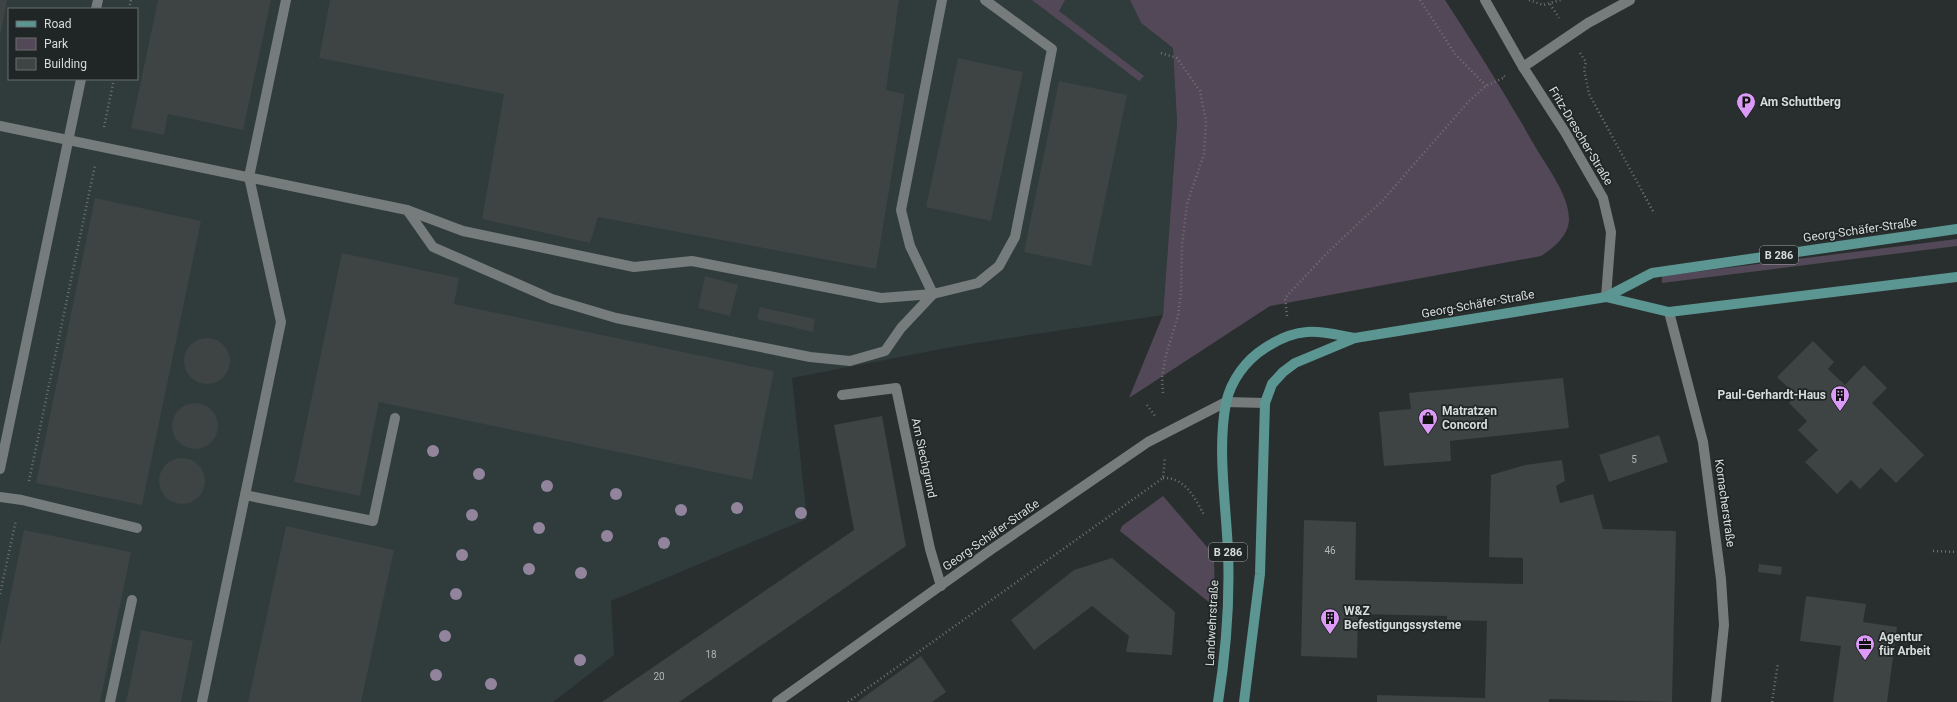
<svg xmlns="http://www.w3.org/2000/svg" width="1957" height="702" font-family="Roboto,sans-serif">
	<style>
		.built { fill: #2f3c3b; fill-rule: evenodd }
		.green { fill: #534858 }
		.building { fill: #3e4343 }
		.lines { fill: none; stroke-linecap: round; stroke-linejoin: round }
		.path { stroke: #6e7372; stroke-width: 2.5; stroke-dasharray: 1 3; stroke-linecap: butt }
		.minor { stroke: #757c7b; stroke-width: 10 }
		.major { stroke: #5b9693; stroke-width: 10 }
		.tree { fill: #93849d }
		.labels { text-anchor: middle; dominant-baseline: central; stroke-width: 3.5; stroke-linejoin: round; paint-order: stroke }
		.number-label { font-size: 10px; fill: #b2b5b5 }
		.shield { fill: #202525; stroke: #a1a4a4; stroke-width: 1 }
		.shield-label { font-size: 11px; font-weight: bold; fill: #d8dbdb }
		.poi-label { font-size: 12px; font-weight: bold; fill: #d8dbdb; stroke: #202525; text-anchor: start }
		.street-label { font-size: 12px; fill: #d8dbdb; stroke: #202525 }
	</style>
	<rect width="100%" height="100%" fill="#292f2e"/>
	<path class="built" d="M0,0H1130L1141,23L1173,48L1177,123L1163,315L957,346L792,378L807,519L611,601L614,655L553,702H0ZM9,9H137V79H9Z"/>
	<g class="green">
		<path d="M1032,0H1065L1059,11L1144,76L1139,81Z"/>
		<path d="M1130,0H1445C1477,49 1507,97 1536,148C1547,167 1569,195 1569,219C1569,235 1554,248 1541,256L1270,306L1129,398L1163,315L1177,123L1173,48L1141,23Z"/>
		<path d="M1957,239V246L1662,283V276Z"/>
		<path d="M1163,496L1214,555L1215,607L1120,531L1122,526Z"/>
	</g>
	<g class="building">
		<path d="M0,0H7L1,33H0Z"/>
		<path d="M158,0H271L243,130L168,114L164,135L131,128Z"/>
		<path d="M330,0H899L886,90L905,94L876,269L598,217L590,243L482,219L504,94L319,58Z"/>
		<path d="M958,58L1023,72L991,221L926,207Z"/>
		<path d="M1059,81L1127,95L1091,266L1024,252Z"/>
		<path d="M95,198L201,221L142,505L36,483Z"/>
		<path d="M342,253L459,278L454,304L774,371L752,480L379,402L360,496L294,482Z"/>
		<path d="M705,276L738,285L730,316L698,308Z"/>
		<path d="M760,307L815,319L813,332L757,319Z"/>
		<circle cx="207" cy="361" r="23"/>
		<path d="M1813,341L1834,362L1828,369L1845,385L1864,365L1887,388L1872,403L1924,455L1896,483L1881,468L1860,489L1851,480L1837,494L1805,462L1818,450L1798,430L1807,421L1789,403L1796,395L1777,377Z"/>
		<path d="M1563,378L1569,428L1450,441L1451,461L1384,466L1379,412L1411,409L1409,393Z"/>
		<circle cx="195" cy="426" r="23"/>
		<path d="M882,416L906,546L679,702H602L854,530L834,425Z"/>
		<path d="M1659,435L1668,462L1609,482L1599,455Z"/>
		<circle cx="182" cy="481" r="23"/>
		<path d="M1562,460L1565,481L1556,486L1560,503L1593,494L1603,529L1676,531L1672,702L1549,699V702H1377V695L1485,698L1487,621L1447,620V616L1358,614L1357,658L1301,656L1304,520L1356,522L1355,580L1523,584V558L1489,557L1491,475L1525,465Z"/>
		<path d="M286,526L394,550L361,702H248Z"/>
		<path d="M24,530L131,552L100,702H0V645Z"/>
		<path d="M1112,558L1175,612L1172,655L1126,652L1129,636L1092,606L1034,650L1011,620L1074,570Z"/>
		<path d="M1759,564L1782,567L1781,575L1758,572Z"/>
		<path d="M1806,596L1866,604L1863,622L1897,627L1887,702H1833L1841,646L1800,641Z"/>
		<path d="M141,630L193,641L181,702H126Z"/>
		<path d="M921,656L946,692L932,702H857Z"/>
	</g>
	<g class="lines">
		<g class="path">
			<path d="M1420,0L1455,54L1486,86"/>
			<path d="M1529,0L1543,5L1561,0"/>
			<path d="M1550,4L1559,18"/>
			<path d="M129,9L131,0"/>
			<path d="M1161,53L1177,58L1200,91L1206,121L1204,154L1187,204L1182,245L1181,292L1178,316L1166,355L1162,377L1163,394"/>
			<path d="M1580,53L1586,62L1584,69L1589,94L1654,213"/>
			<path d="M104,127L114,79"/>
			<path d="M1287,316L1285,298L1327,253L1383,200L1469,101L1486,86L1505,77L1504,76"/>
			<path d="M1147,405L1155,416"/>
			<path d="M1163,478C1185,477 1195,498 1204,515"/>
			<path d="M29,481L95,165"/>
			<path d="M1933,551L1957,552"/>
			<path d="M0,594L16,520"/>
			<path d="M848,702L1163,478L1165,457"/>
			<path d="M1772,702L1778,663"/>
		</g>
		<g class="minor">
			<path d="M1485,0L1523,67L1565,132L1603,198L1611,232L1606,297"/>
			<path d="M96,9L98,0"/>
			<path d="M1523,67L1588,23L1630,0"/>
			<path d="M0,126L407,210L463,231L634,267L692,261L881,298L933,294L978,283L999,266L1015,237L1052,49L985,0"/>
			<path d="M407,210L433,247L552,299L616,318L810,357L850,361L885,351L901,328L933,294L910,246L901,210L942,0"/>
			<path d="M1669,312L1703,442L1721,579L1724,625L1716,702"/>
			<path d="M842,395L896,388L930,549L941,586"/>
			<path d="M0,469L81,79"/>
			<path d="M245,495L373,521L395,418"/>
			<path d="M0,497L22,500L137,528"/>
			<path d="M110,702L132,600"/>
			<path d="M202,702L281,322L249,177L286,0"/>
			<path d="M777,702L992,549L1148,442L1226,402L1265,403"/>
		</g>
		<g class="major">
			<path d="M1606,297L1669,312L1957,277"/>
			<path d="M1218,702C1226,652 1230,602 1228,551C1226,504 1217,449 1226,403C1231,380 1246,360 1265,348C1277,340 1293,333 1307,332C1320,330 1342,336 1355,338"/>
			<path d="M1244,702L1260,574L1265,403L1272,384L1283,372L1295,363L1355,338L1606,297L1652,273L1957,229"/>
		</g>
	</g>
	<g class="tree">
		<circle cx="433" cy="451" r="6"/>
		<circle cx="479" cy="474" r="6"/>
		<circle cx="547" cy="486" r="6"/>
		<circle cx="616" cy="494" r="6"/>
		<circle cx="737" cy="508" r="6"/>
		<circle cx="681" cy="510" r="6"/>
		<circle cx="801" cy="513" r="6"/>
		<circle cx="472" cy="515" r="6"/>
		<circle cx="539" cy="528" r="6"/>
		<circle cx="607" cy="536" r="6"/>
		<circle cx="664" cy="543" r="6"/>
		<circle cx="462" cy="555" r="6"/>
		<circle cx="529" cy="569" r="6"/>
		<circle cx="581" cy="573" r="6"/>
		<circle cx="456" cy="594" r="6"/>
		<circle cx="445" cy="636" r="6"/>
		<circle cx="580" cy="660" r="6"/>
		<circle cx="436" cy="675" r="6"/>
		<circle cx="491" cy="684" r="6"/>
	</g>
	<defs>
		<symbol id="parking-pin" viewBox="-11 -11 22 30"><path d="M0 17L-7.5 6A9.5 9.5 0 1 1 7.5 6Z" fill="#da9af6" stroke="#202525"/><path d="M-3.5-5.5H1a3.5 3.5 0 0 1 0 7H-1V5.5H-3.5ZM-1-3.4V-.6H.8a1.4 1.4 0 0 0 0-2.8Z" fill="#111"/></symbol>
		<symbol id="building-pin" viewBox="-11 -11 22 30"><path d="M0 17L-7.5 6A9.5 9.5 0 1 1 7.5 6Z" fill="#da9af6" stroke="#202525"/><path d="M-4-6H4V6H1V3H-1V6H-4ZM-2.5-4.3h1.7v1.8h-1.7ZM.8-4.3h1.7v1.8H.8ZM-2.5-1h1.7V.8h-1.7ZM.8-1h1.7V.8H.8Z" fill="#111"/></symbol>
		<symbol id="shop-pin" viewBox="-11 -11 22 30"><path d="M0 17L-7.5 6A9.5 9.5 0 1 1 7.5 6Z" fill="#da9af6" stroke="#202525"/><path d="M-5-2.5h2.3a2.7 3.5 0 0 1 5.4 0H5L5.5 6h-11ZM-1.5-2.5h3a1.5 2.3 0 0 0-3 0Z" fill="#111"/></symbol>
		<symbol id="office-pin" viewBox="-11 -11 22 30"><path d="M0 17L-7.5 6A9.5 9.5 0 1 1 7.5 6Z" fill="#da9af6" stroke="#202525"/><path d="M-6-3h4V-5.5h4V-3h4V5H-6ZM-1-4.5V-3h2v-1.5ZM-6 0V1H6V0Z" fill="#111"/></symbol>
	</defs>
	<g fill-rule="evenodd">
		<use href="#parking-pin" x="1735" y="91" width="22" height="30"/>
		<use href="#building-pin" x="1829" y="384" width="22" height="30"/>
		<use href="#shop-pin" x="1417" y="407" width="22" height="30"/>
		<use href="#building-pin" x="1319" y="607" width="22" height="30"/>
		<use href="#office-pin" x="1854" y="633" width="22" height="30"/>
	</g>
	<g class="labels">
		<g class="number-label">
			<text x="1634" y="459">5</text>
			<text x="1330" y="550">46</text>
			<text x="711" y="654">18</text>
			<text x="659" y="676">20</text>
		</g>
		<g class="shield">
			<rect x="1760" y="246" width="38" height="18" rx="3"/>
			<rect x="1209" y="543" width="38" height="18" rx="3"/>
		</g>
		<g class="shield-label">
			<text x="1779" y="255">B 286</text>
			<text x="1228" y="552">B 286</text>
		</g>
		<g class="poi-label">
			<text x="1760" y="102">Am Schuttberg</text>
			<text x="1826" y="395" text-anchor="end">Paul-Gerhardt-Haus</text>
			<text x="1442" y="411">Matratzen<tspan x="1442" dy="14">Concord</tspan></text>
			<text x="1344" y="611">W&amp;Z<tspan x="1344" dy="14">Befestigungssysteme</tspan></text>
			<text x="1879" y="637">Agentur<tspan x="1879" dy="14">für Arbeit</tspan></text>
		</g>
		<g class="street-label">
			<text transform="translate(1581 136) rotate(59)">Fritz-Drescher-Straße</text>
			<text transform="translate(1860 230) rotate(-8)">Georg-Schäfer-Straße</text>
			<text transform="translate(1478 304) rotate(-10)">Georg-Schäfer-Straße</text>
			<text transform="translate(924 458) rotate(78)">Am Siechgrund</text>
			<text transform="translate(1725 503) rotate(82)">Kornacherstraße</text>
			<text transform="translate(991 535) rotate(-35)">Georg-Schäfer-Straße</text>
			<text transform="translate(1212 623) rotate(-87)">Landwehrstraße</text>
		</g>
	</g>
	<rect x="8" y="8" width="130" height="72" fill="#202525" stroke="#6a6e6e"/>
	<rect x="16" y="21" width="20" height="6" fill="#5b9693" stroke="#6a6e6e"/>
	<text x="44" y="28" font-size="12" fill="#d8dbdb">Road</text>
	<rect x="16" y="38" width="20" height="12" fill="#534858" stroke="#6a6e6e"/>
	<text x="44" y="48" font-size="12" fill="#d8dbdb">Park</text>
	<rect x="16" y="58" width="20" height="12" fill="#3e4343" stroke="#6a6e6e"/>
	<text x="44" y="68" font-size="12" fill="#d8dbdb">Building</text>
</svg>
